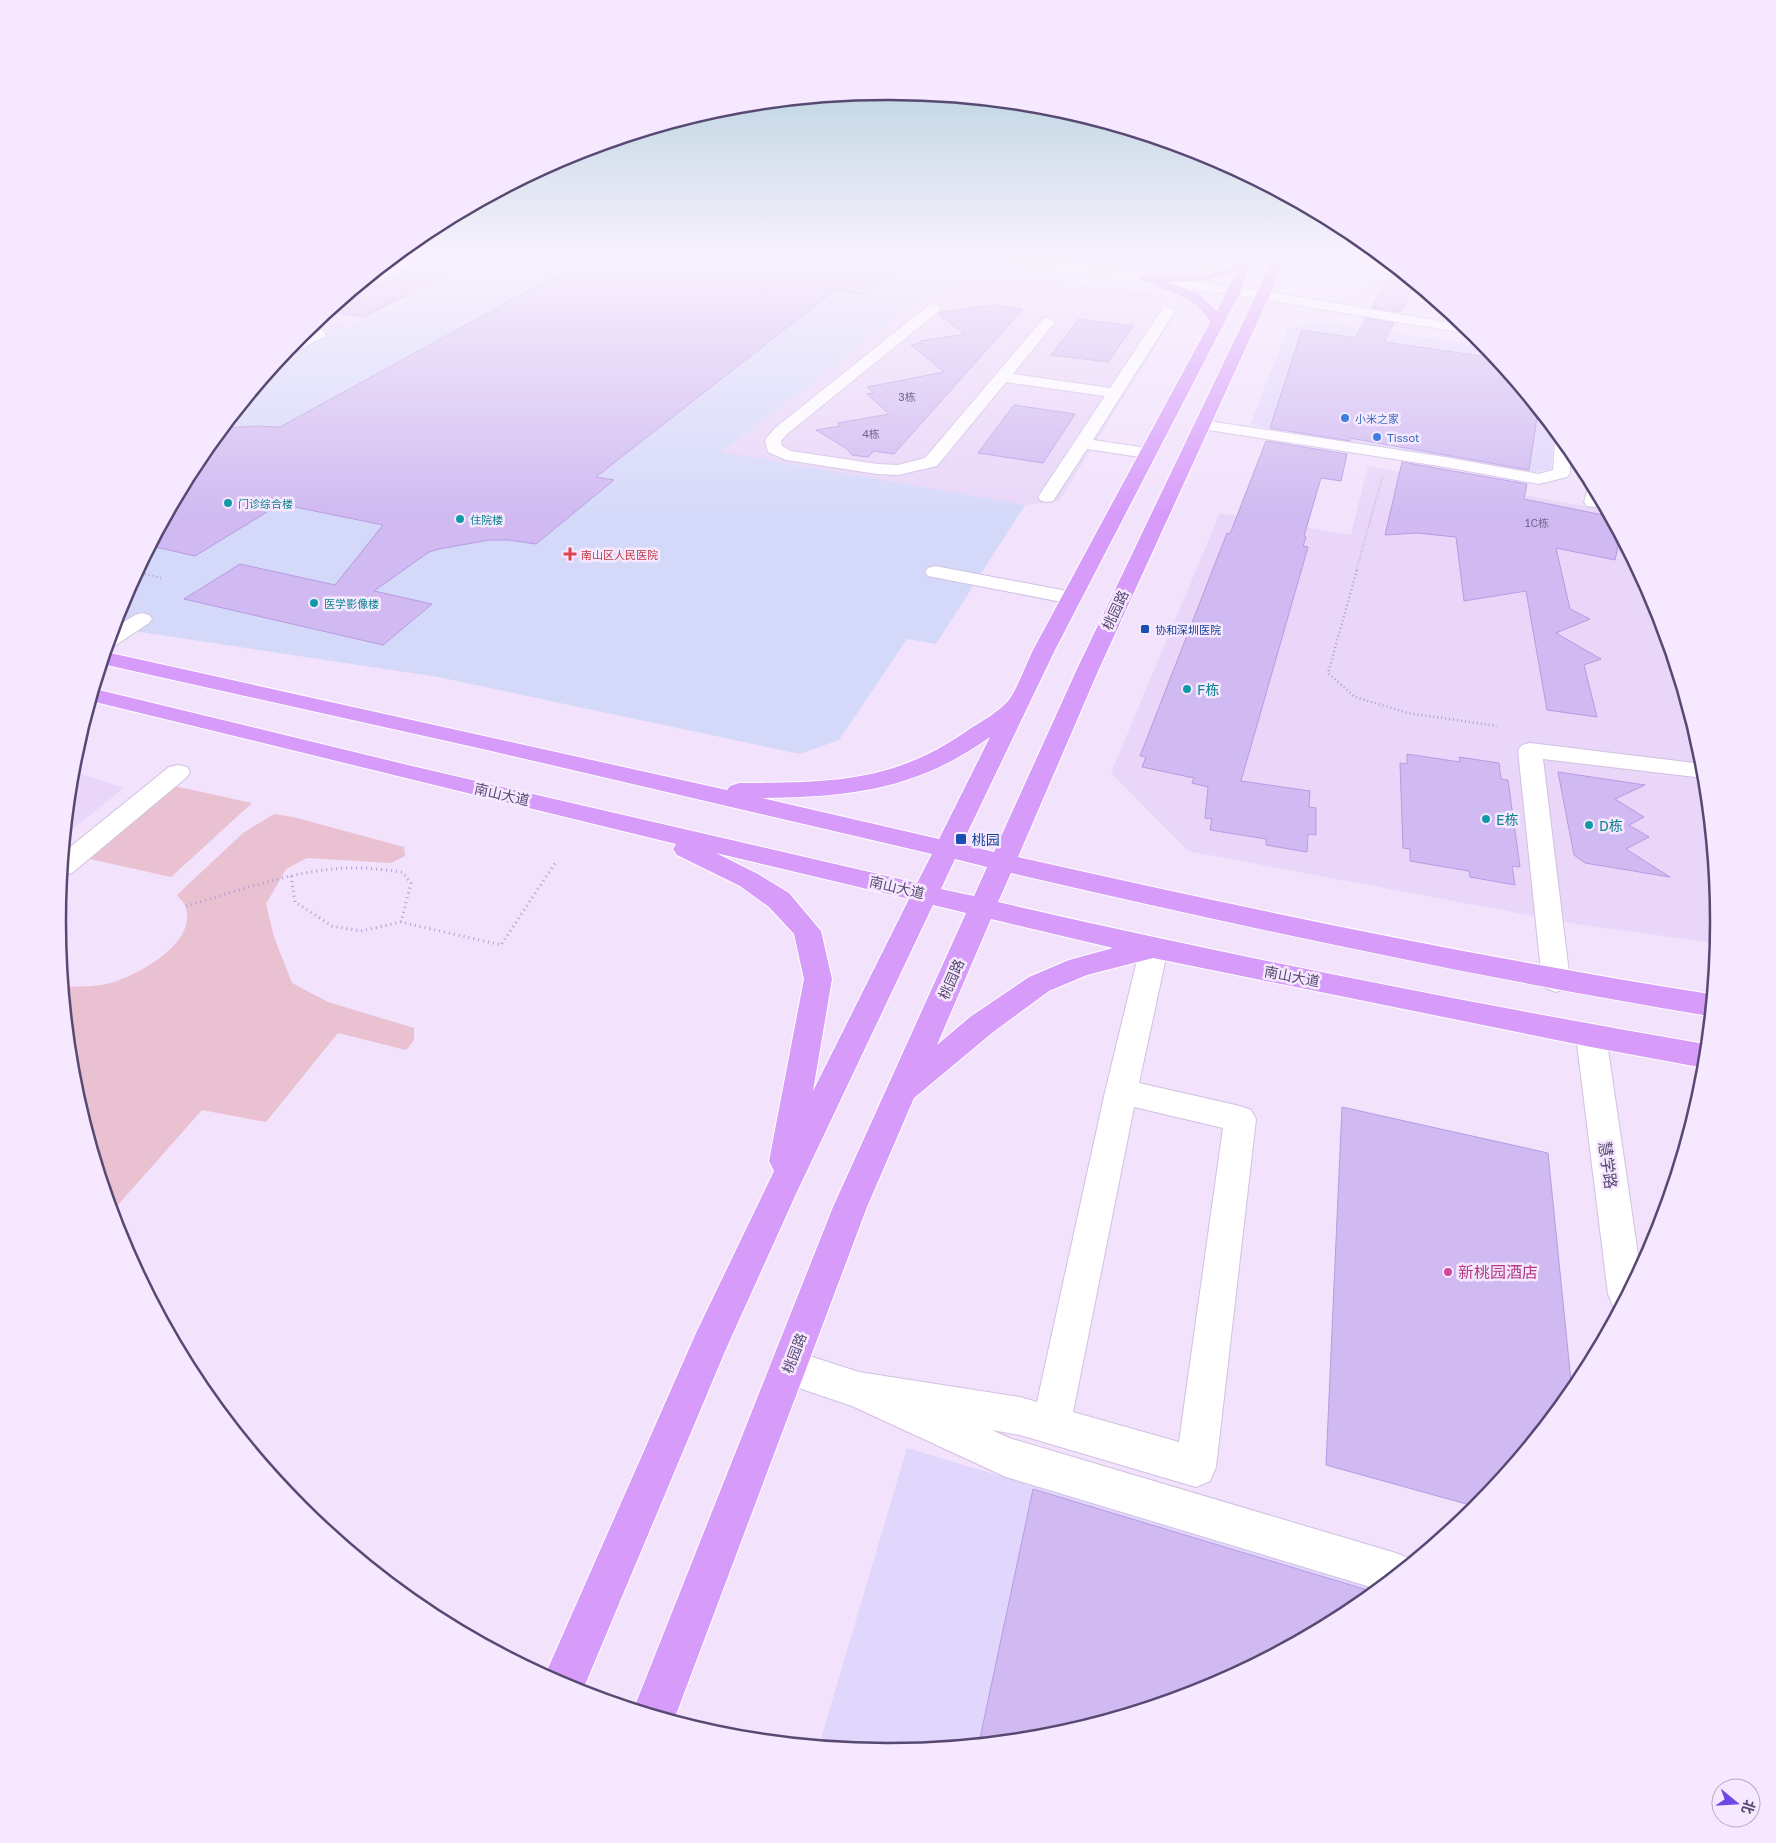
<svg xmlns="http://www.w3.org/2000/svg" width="1776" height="1843" font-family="'Golos Text','Noto Sans SC',sans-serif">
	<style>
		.residential { fill: #e9d6f8 }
		.commercial { fill: #e1d6fc }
		.medical { fill: #d5d9f9 }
		.green { fill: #e9c1d1 }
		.building { fill: #d0baf1; stroke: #b79be3 }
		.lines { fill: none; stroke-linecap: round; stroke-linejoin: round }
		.minor-casing { stroke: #d1c1e2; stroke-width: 2 }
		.major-casing { stroke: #fff; stroke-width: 2 }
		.path-far2 { stroke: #b39dd5; stroke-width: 2; stroke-dasharray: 0.5 2; stroke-linecap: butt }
		.path-far1 { stroke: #b39dd5; stroke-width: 2.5; stroke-dasharray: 1 3; stroke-linecap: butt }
		.path { stroke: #b39dd5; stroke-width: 3; stroke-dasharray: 1 4; stroke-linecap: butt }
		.minor { fill: #fff; fill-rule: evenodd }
		.major { fill: #d79bfa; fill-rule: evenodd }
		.shop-dot { fill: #3f7fe0; stroke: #f6e8ff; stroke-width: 2 }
		.culture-dot { fill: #0f9aa8; stroke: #f6e8ff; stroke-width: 2 }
		.health-dot { fill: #e0444e; stroke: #f6e8ff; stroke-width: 2 }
		.transit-dot { fill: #1a4fb4; stroke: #f6e8ff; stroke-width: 2 }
		.hotel-dot { fill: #d1479c; stroke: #f6e8ff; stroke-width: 2 }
		.labels { text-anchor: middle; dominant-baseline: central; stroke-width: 5; stroke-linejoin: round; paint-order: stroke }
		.number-label { font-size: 11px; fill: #766592 }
		.far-shop-label { font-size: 11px; fill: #366cbe; stroke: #f6e8ff; text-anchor: start }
		.far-culture-label { font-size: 11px; fill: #0d838f; stroke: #f6e8ff; text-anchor: start }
		.far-health-label { font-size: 11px; fill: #be3a42; stroke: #f6e8ff; text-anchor: start }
		.far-transit-label { font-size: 11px; fill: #164399; stroke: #f6e8ff; text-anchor: start }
		.street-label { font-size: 14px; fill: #584973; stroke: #f6e8ff }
		.culture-label { font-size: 14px; fill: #0d838f; stroke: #f6e8ff; text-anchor: start }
		.transit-label { font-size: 14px; fill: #164399; stroke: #f6e8ff; text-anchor: start }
		.near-street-label { font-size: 16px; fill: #584973; stroke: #f6e8ff }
		.near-hotel-label { font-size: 16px; fill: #b23c85; stroke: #f6e8ff; text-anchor: start }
		.rim { fill: none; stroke: #584973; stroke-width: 2.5 }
	</style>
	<rect width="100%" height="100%" fill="#f2e2fc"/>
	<g class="residential">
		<path d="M394,258H498L348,327L316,322Z"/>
		<path d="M1037,258H1219L1217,261L1150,274Z"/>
		<path d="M1365,258H1382L1457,319L1356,304L1379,260Z"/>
		<path d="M962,267L1156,294L1177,312L1059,501L1025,505L721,453Z"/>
		<path d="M1368,466L1605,510L1655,604L1703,760L1718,921L1716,943L1582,925L1188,851L1111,773L1220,513L1351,535Z"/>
		<path d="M72,771L124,788L66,834Z"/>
	</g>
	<g class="commercial">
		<path d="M1318,322L1485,346L1554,430L1551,469L1531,473L1250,425L1288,328Z"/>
		<path d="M907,1448L1377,1589L1349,1612L1206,1689L1050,1736L888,1752L819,1745Z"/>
	</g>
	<path class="medical" d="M498,258H901L962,267L722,452L1025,505L936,644L907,639L839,740L800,754L438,677L127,630L114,626L121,603L198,460L295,341L331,324L348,327Z"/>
	<g class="green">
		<path d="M174,786L252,803L171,877L90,859Z"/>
		<path d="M274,814L293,817L404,847L405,856L391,863L307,858L286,869L266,904L274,937L292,983L328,1002L414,1028V1040L406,1050L338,1033L266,1122L202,1110L117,1206L110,1205L73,1083L64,986C81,987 98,987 114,982C141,973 196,943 186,908C185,903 180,899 177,895L243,833Z"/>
	</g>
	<g class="building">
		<path d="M424,258H482L363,317L329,311L360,286L370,287L421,263Z"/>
		<path d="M588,258H870L906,263L868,295L835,290L596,477L614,480L536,544L508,540H489L439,549L429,552L374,591L432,604L383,645L184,599L240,564L335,585L383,525L280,504L195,556L151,546L198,460L224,428L256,426L280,427Z"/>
		<path d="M1395,268L1415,285L1400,312L1372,308Z"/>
		<path d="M993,305L1023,309L894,454L874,451L868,457L852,455L847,449L816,430L840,426L838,423L889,414L867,394L874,393L867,387L944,372L911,345L923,343L920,341L965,334L938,314L941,312Z"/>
		<path d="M1366,318L1394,323L1384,342L1494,358L1538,411L1529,470L1350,438V441L1270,428L1302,330L1355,338Z"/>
		<path d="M1079,319L1133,326L1108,362L1051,355Z"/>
		<path d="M1014,405L1075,414L1043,463L978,453Z"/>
		<path d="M1266,441L1347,454L1341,481L1321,478L1304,536L1306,537L1303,546L1308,547L1241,781L1310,791L1309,807L1316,808V835L1308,834L1307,852L1266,845V839L1210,830L1212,819L1205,818L1208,787L1192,783L1194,778L1142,767L1146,757L1140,756L1227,533L1230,534Z"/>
		<path d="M1402,462L1527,484L1524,499L1608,516L1620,538L1615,560L1556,548L1570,609L1590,619L1556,633L1601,659L1584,665L1597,717L1547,710L1526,591L1464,601L1456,537L1417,533L1385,535Z"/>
		<path d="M1407,754L1460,762L1459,757L1499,763L1501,779L1508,780L1520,867L1512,866L1515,885L1470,877L1469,871L1410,861V849L1403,848L1400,763L1407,764Z"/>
		<path d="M1558,772L1645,785L1615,799L1644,817L1629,825L1649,837L1626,849L1670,877L1585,863L1574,855Z"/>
		<path d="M1342,1107L1548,1153L1572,1391L1477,1507L1326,1465Z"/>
		<path d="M1033,1489L1218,1545L1374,1592L1349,1612L1206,1689L1050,1736L979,1743Z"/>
	</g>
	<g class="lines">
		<defs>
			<g id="minor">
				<path d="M406,258H422L420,261L369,285H361L378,271Z"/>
				<path d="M994,258H1027L1263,291L1464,325L1474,333L1469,334L1263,299L1000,262Z"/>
				<path d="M934,304L939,305L941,308L939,311L787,434L781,441L782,446L791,451L877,464L898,465L925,458L1043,319L1048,318L1055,322L1013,374L1110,388L1163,308L1168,307L1175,311L1093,440L1147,448L1153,449L1155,453L1153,457L1147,458L1087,449L1053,501L1047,502L1041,501L1038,497L1105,396L1006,382L937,466L898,475L877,474L786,460L768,452L765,440L775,428L929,305Z"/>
				<path d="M319,330L324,331L326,334L324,337L294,352L286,353L296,340Z"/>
				<path d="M1202,420L1445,457L1539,474L1553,470L1555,441L1559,437L1571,451L1570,473L1567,477L1539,484L1445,467L1196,428L1194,425L1196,422Z"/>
				<path d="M1593,487L1601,503L1599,506L1593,507L1587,506L1584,502L1587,492Z"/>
				<path d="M935,566L1072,592L1079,594L1082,598L1079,602L1072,604L928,576L925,572L928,568Z"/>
				<path d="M142,613L149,615L152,619L149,623L116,645L108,647L113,629L135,615Z"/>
				<path d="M1530,743L1703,764L1704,778L1543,759L1570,981L1566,988L1556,992L1546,988L1542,981L1518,750L1522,745Z"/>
				<path d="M178,765L187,767L190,772L187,777L72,873L62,875L64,852L169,767Z"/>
				<path d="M1154,938L1164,941L1168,948L1139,1083L1240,1106L1251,1110L1256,1119L1216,1467L1210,1481L1196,1487L1020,1435L992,1430L1009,1438L1396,1553L1411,1559L1412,1561L1377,1589L1006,1477L852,1406L775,1380L769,1367L775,1354L788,1349L859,1372L1020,1397L1037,1402L1105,1092L1140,948L1144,941ZM1134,1107L1223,1128L1179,1442L1073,1412Z"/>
				<path d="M1591,1025L1602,1028L1606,1036L1640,1268L1619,1308L1613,1306L1608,1294L1576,1036L1580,1028Z"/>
			</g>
			<path id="major" d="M1241,258H1253L1241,291L1055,650L962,844L994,852L1077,669L1256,295L1272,258H1284L1270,295L1099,669L1018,857C1247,909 1477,957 1710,994L1709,1016C1475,977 1243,927 1011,873L998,902C1232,956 1468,1003 1705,1044L1704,1068L1591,1047L1153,958L1087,975L1049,991L992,1033L914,1098L867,1207L674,1720L634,1708L833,1207L966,913L933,905L796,1194L726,1349L582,1692L570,1689L545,1675L696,1333L774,1171L769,1161L804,979L794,934L769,907L740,886L677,855L673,849L676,844L91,701L95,689L412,766L917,883L932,854L487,750L102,664L106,652L727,790L730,786L739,783C831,782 893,784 971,728C983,721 999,711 1008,701C1016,692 1027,662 1033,650L1210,322C1195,299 1181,295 1155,286L1154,282H1144L1138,278L1144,274C1168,274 1226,280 1241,258ZM1235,273L1217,311L1198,293L1169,282L1210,280ZM990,737L939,839L762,798C850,797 916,790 990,737ZM716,853L909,899L813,1091L832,979L821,931L789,893L758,874ZM955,859L987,867L974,896L941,889ZM991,919L1113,948L1069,960L1029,977L970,1017L937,1045Z"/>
		</defs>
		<use href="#minor" class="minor-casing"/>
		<use href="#major" class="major-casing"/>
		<path class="path-far2" d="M1356,571L1383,475"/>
		<g class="path-far1">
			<path d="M1357,570L1328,673L1355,697L1408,713L1497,726"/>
			<path d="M137,572L161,578"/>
		</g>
		<g class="path">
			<path d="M291,876L295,902L332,926L361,931L401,922L501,945L556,862"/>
			<path d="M186,906C239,891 293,870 348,868C366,867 384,870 402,872L411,883L401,922"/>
		</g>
		<use href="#minor" class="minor"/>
		<use href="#major" class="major"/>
	</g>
	<linearGradient id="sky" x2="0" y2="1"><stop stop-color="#a4c8d4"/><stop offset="0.5" stop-color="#f9f2fe"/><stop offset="1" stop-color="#f9f2fe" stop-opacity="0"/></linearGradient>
	<rect width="1776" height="516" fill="url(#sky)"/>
	<g class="shop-dot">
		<circle cx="1345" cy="418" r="5"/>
		<circle cx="1377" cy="437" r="5"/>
	</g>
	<g class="culture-dot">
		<circle cx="228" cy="503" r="5"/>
		<circle cx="460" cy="519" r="5"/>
		<circle cx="314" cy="603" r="5"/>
		<circle cx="1187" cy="689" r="5"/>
		<circle cx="1486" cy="819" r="5"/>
		<circle cx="1589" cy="825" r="5"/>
	</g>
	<path class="health-dot" d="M567.5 546.5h5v5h5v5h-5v5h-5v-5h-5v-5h5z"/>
	<g class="transit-dot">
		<rect x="1140" y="624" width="10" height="10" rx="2.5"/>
		<rect x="955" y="833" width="12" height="12" rx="2.5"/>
	</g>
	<circle class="hotel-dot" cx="1448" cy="1272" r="5"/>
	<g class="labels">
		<g class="number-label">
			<text x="907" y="396">3栋</text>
			<text x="871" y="433">4栋</text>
			<text x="1537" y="522">1C栋</text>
		</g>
		<g class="far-shop-label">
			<text x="1355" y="418">小米之家</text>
			<text x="1387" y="437">Tissot</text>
		</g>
		<g class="far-culture-label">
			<text x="238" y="503">门诊综合楼</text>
			<text x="470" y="519">住院楼</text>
			<text x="324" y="603">医学影像楼</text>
		</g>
		<g class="far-health-label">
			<text x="581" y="554">南山区人民医院</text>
		</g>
		<g class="far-transit-label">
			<text x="1155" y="629">协和深圳医院</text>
		</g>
		<g class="street-label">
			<text transform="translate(1115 610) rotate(-65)">桃园路</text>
			<text transform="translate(502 794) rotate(13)">南山大道</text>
			<text transform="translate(897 887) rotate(13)">南山大道</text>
			<text transform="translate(1292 976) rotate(11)">南山大道</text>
			<text transform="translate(951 979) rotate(-66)">桃园路</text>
			<text transform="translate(794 1353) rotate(-69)">桃园路</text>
		</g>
		<g class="culture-label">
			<text x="1197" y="689">F栋</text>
			<text x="1496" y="819">E栋</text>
			<text x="1599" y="825">D栋</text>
		</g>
		<g class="transit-label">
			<text x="972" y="839">桃园</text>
		</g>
		<g class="near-street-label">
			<text transform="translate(1608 1165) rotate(82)">慧学路</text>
		</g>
		<g class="near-hotel-label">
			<text x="1458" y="1272">新桃园酒店</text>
		</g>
	</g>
	<path d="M0 0H1776V1843H0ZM887 100H889A821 821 0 0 1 1710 921V922A821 821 0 0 1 889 1743H887A821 821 0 0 1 66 922V921A821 821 0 0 1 887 100Z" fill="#f6e8ff" fill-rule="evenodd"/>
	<path class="rim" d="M887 100H889A821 821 0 0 1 1710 921V922A821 821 0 0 1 889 1743H887A821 821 0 0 1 66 922V921A821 821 0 0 1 887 100Z"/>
	<g transform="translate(1736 1803) rotate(108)"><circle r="24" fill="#f6e8ff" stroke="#b7a8c7"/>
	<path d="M0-4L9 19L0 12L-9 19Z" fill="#6c48e4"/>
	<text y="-8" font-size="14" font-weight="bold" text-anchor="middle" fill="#584973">北</text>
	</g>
</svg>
